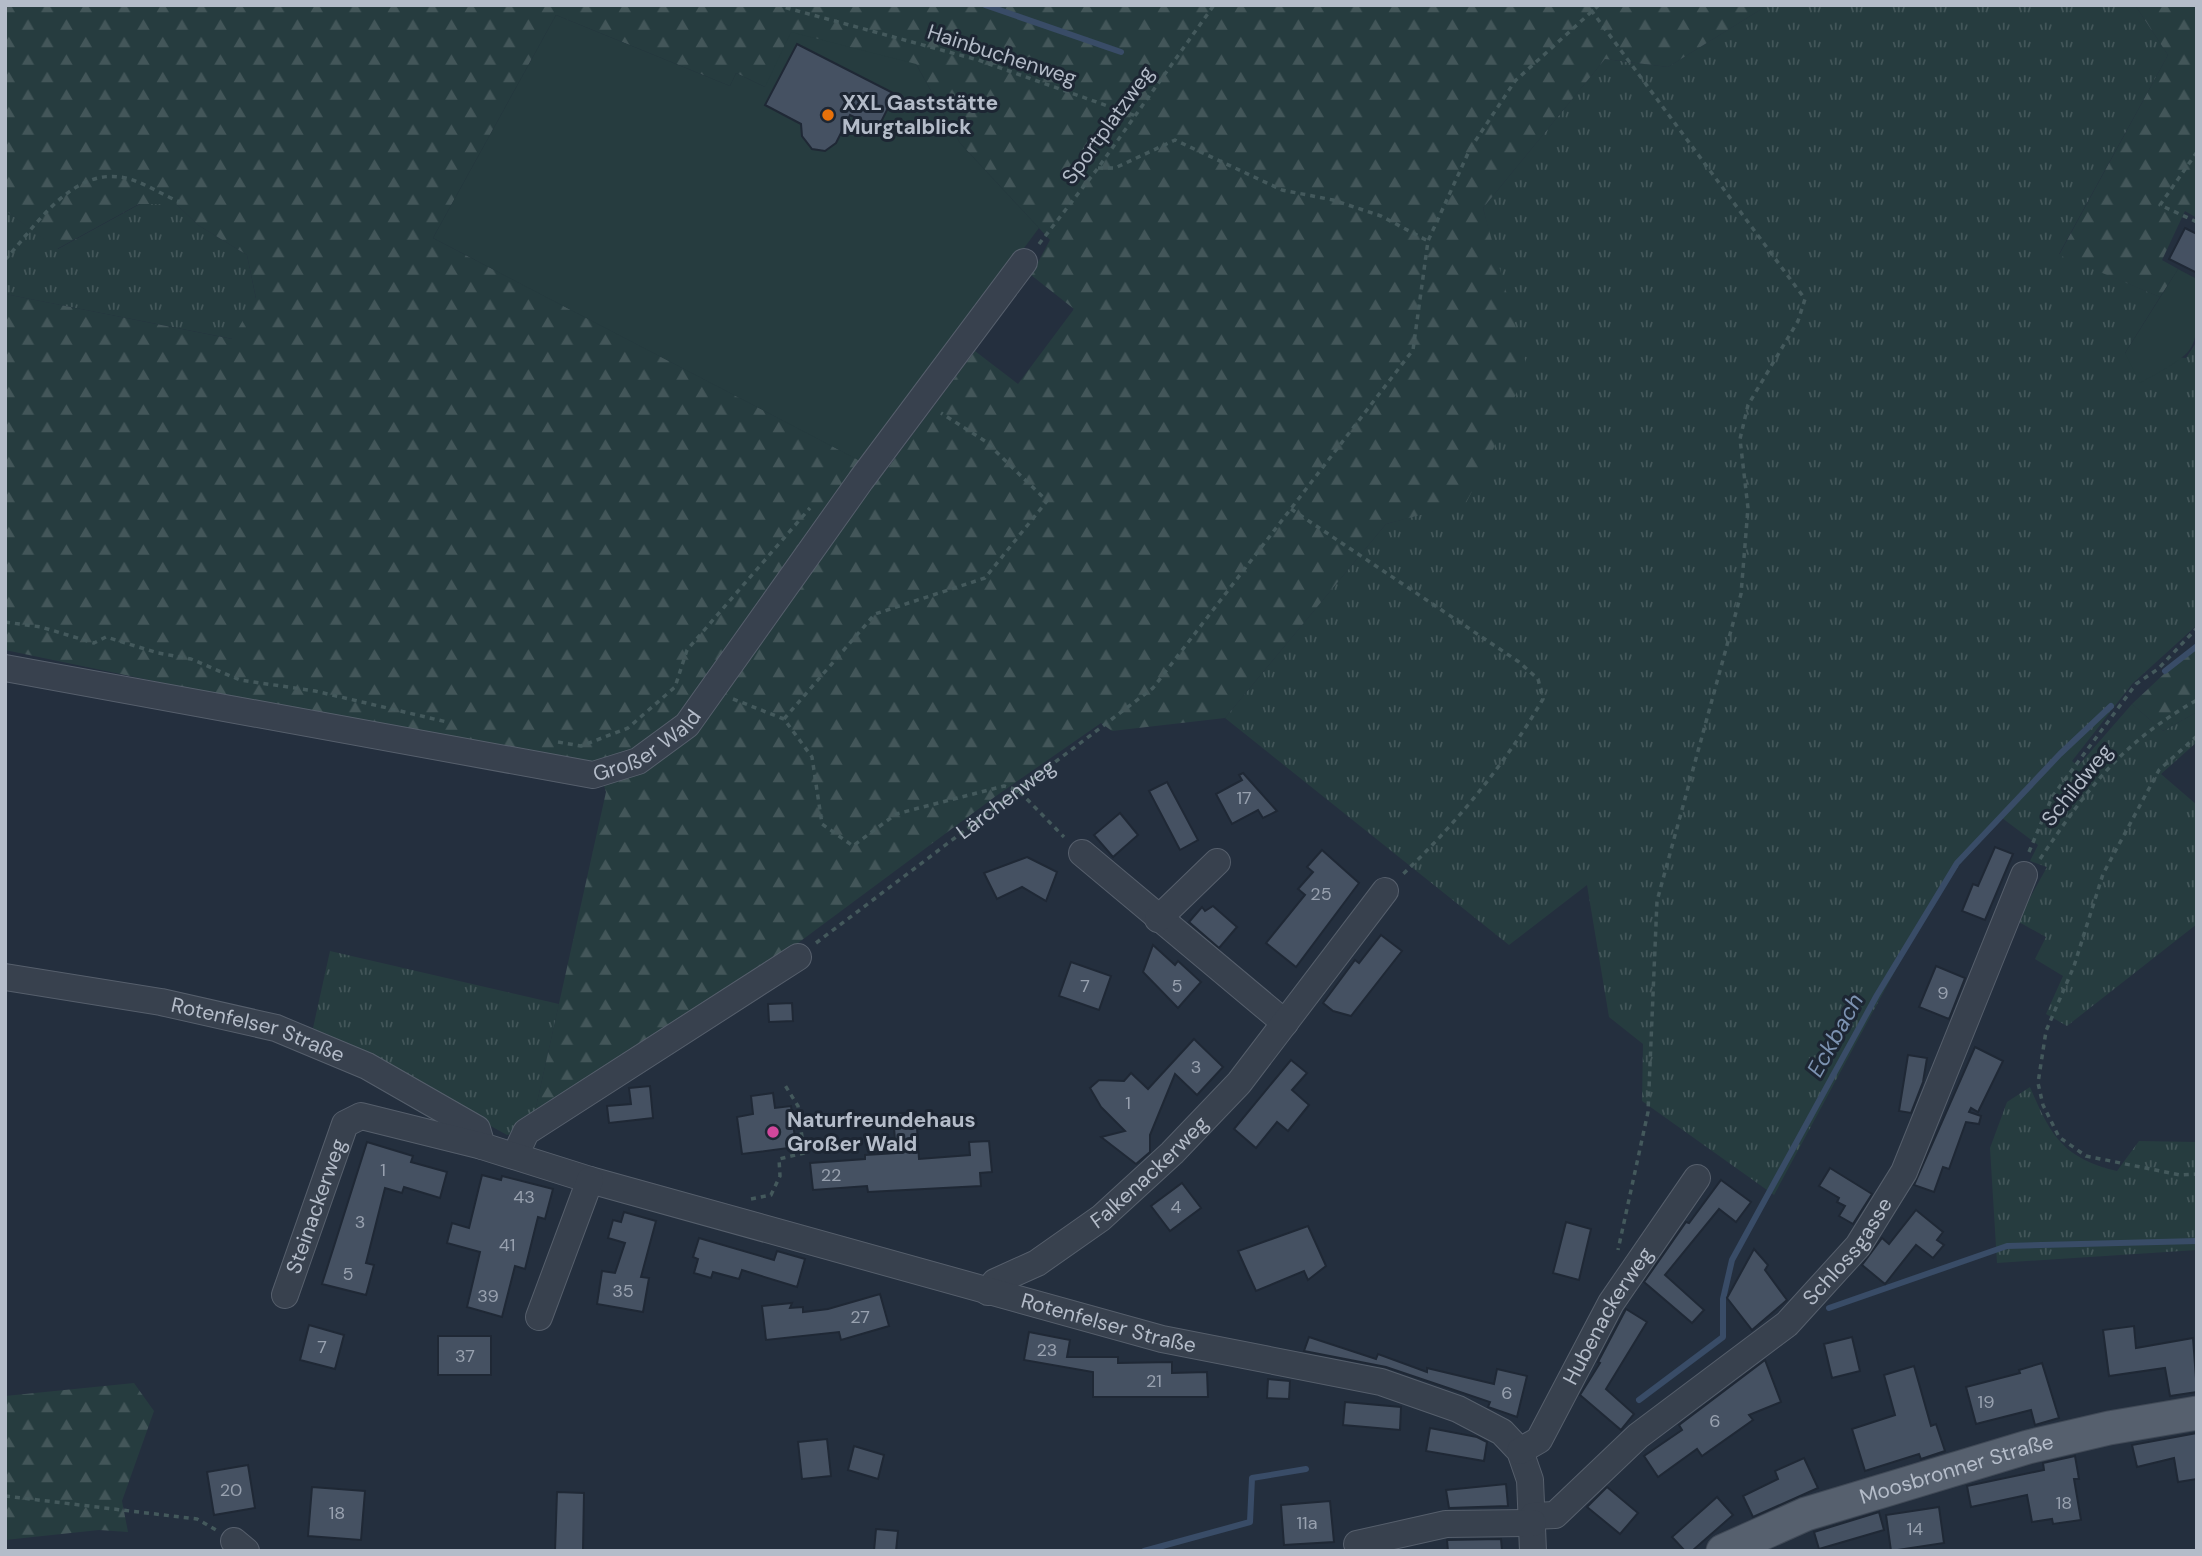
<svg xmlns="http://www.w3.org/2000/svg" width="2202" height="1556" font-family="'DM Sans',sans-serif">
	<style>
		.grass { fill: url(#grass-tufts) }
		.forest { fill: url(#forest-firs); fill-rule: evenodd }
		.pitch { fill: #263c3f }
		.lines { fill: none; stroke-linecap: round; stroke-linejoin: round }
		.stream { stroke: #394c67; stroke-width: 6 }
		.building { fill: #455162; stroke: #1f2835; stroke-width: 2 }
		.minor-casing { stroke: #565f6c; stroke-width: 28 }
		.major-casing { stroke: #414a57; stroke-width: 35 }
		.path { stroke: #44595c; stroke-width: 3.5; stroke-dasharray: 5 5; stroke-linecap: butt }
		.minor { stroke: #38414e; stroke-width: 26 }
		.major { stroke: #56606e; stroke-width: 33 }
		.food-dot { fill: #e8710a; stroke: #1d2633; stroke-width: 2.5 }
		.hotel-dot { fill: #d1479c; stroke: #1d2633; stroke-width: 2.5 }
		.labels { text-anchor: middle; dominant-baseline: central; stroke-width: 6; stroke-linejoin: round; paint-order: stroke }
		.number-label { font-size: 18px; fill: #98a1af }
		.street-label { font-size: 21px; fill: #b4bcc9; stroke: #1d2633 }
		.poi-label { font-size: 21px; font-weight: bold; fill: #b4bcc9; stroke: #1d2633; text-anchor: start }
		.water-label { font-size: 23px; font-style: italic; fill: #7c92b1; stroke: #1d2633 }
	</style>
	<defs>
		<pattern id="grass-tufts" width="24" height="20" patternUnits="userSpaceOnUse" patternTransform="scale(1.75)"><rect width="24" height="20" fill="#263c3f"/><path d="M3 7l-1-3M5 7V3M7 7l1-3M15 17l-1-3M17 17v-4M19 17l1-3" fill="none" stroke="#435659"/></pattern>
		<pattern id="forest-firs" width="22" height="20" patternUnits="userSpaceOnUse" patternTransform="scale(1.75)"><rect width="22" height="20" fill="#263c3f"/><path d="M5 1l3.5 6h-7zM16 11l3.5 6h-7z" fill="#435659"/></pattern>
	</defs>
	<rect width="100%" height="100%" fill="#242f3e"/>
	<g class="grass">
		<path d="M1768,5H2135L2168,55L2059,254L2160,297L2125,353L2186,358L2197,341V625L2132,684L2072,761L2078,766L2132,704L2163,731L2197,712V742L2161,774L2197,805V924L2067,1026L2046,1014L2063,976L2035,959L2046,937L2017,921L2047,867L2030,861L2038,845L2002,818L1959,865L1916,932L1774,1195L1642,1101L1643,1044L1609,1017L1587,885L1509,945L1225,718L1386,524L1466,502L1503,287L1483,208L1605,59L1668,67Z"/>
		<path d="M140,204H176L198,225L247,255L256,299L233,339L5,294V210L58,249Z"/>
		<path d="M330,951L559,1004L534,1116L514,1133L507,1135L313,1028Z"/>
		<path d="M2030,1087C2051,1136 2063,1158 2117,1171L2139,1141L2197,1142V1250L1997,1263L1990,1148L2007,1102Z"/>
	</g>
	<g class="forest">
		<path d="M5,5H1768L1668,67L1605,59L1483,208L1527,367L1492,452L1466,503L1386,524L1225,718L1112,731L1101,723L996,796L763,969L534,1116L606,792L596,762L260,703L5,650V294L232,339L256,298L247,255L198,225L176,204H139L57,249L5,210ZM556,15L730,86L736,73L765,87L916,64L960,143L1050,240L1031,275L1074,309L1018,384L975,351L884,473L433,238Z"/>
		<path d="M2135,5H2197V218L2185,211L2162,260L2178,269L2160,297L2059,255L2168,55Z"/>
		<path d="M2197,643V712L2163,731L2132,704Z"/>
		<path d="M134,1383L154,1411L122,1501L128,1532L99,1530L5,1540V1396Z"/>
	</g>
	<g class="pitch">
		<path d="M556,15L730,86L736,73L765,87L791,32L916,64L960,143L1039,228L864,463L433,238Z"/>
		<path d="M2178,269L2195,278L2197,282C2197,354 2202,348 2140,383L2125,353Z"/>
	</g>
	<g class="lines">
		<g class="stream">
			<path d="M985,5L1121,52"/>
			<path d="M2165,671L2197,646"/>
			<path d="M1829,1308L2007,1246L2197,1241"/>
			<path d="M1639,1400L1723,1337V1299L1732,1260L1877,995L1957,863L2060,754L2111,706"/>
			<path d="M1144,1551L1250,1522L1252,1478L1306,1469"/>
		</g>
	</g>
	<g class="building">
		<path d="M797,44L895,94L878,128L850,115L836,143L825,151L812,149L802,136L801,124L765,105Z"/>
		<path d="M2185,228L2197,234V273L2169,259Z"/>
		<path d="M1243,773L1277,811L1263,818L1258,810L1232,824L1216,794L1242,780L1239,775Z"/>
		<path d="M1167,782L1198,840L1180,850L1149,791Z"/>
		<path d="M1120,813L1138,835L1113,857L1094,835Z"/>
		<path d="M1995,847L2013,854L1985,920L1962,911L1973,884L1978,886Z"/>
		<path d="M1322,850L1359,883L1296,967L1266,943L1305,895L1298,889L1313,872L1307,867Z"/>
		<path d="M1027,857L1057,872L1046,901L1022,887L997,899L984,873Z"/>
		<path d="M1213,906L1237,927L1219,948L1189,922L1202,907L1205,911Z"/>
		<path d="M1381,935L1402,951L1351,1016L1333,1011L1323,1003L1355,960L1359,963Z"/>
		<path d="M1153,945L1175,965L1178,961L1201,982L1178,1008L1143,972Z"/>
		<path d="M1071,962L1111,976L1099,1010L1059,996Z"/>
		<path d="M1936,966L1965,978L1949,1019L1919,1007Z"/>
		<path d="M792,1003L793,1021L769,1022L768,1004Z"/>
		<path d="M1194,1039L1223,1067L1197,1095L1175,1074L1150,1135V1152L1136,1164L1101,1137L1125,1131L1101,1107L1090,1088L1099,1080L1124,1081L1131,1073L1148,1089Z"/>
		<path d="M1975,1047L2003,1061L1978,1112L1971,1108L1969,1112L1981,1116L1979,1124L1966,1122L1949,1169L1943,1167L1934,1192L1914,1185Z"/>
		<path d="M1908,1055L1927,1058L1923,1082L1911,1113L1899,1111Z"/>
		<path d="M1291,1060L1307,1073L1292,1090L1309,1105L1288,1131L1277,1122L1256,1148L1234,1129Z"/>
		<path d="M650,1086L653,1118L609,1123L607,1106L631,1104L629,1088Z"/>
		<path d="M773,1093L775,1108L791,1106L796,1147L742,1154L737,1117L753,1114L751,1096Z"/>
		<path d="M916,1112L919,1159L970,1155L969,1142L989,1141L992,1172L980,1173L981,1186L868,1192L867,1186L813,1190L810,1163L865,1159V1155L896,1153L893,1114Z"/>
		<path d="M367,1142L413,1156L411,1162L447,1172L440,1198L404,1187L402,1193L385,1188L366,1263L374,1265L366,1295L322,1284Z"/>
		<path d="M1830,1168L1872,1194L1853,1224L1839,1216L1845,1206L1837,1202L1839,1198L1819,1186Z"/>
		<path d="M482,1175L501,1180L502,1176L553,1189L545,1219L538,1217L525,1269L515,1266L502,1317L467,1307L480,1252L447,1243L452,1223L469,1228Z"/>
		<path d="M1721,1180L1751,1202L1736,1222L1719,1209L1665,1275L1704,1310L1692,1323L1644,1282L1686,1222L1689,1223Z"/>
		<path d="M1182,1183L1201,1208L1170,1231L1151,1206Z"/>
		<path d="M1916,1210L1943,1232L1937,1240L1944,1245L1933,1258L1916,1245L1885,1284L1862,1265L1882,1238L1889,1244Z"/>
		<path d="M624,1212L656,1221L641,1277L649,1278L643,1312L597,1304L602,1271L615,1273L625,1243L608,1238L613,1220L621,1222Z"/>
		<path d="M1566,1222L1591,1229L1579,1280L1553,1273Z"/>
		<path d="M1308,1226L1326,1266L1308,1280L1304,1271L1256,1291L1238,1251Z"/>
		<path d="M699,1238L774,1260L777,1251L805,1259L797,1287L742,1270L739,1279L713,1272L711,1278L694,1273L698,1259L693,1257Z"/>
		<path d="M1754,1249L1768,1265L1765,1270L1787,1300L1752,1330L1727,1298Z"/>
		<path d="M880,1294L889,1326L841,1340L839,1332L766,1340L762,1306L792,1303L790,1308L803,1307V1312L828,1309Z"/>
		<path d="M1626,1309L1647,1322L1606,1389L1634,1414L1621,1430L1580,1395L1600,1363L1598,1362Z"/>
		<path d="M309,1325L344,1335L335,1369L300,1360Z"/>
		<path d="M2134,1326L2136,1348L2193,1338L2197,1392L2170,1396L2165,1368L2109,1376L2103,1330Z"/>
		<path d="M1029,1332L1070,1340L1067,1357H1118V1363L1172,1362V1373L1207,1372L1208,1397H1093V1372L1024,1360Z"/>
		<rect x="438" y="1336" width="53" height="39"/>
		<path d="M1309,1337L1376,1359L1378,1354L1427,1372V1368L1494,1384L1497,1369L1527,1376L1517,1417L1488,1407L1490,1402L1386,1367L1304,1351Z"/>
		<path d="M1852,1337L1860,1371L1832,1378L1824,1344Z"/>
		<path d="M1765,1360L1781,1402L1749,1415L1753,1420L1702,1456L1697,1449L1658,1477L1644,1456L1682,1430L1679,1425Z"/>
		<path d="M2042,1363L2059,1418L2035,1425L2031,1410L1976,1424L1966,1387L2020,1373L2019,1370Z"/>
		<path d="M1914,1366L1931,1426L1936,1424L1945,1451L1921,1459L1919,1454L1865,1471L1852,1429L1895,1415L1884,1375Z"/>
		<path d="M1268,1379L1290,1381L1289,1399L1267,1398Z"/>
		<path d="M1345,1402L1401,1407L1400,1430L1343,1425Z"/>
		<path d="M1430,1428L1477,1437L1487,1442L1484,1461L1426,1451Z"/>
		<path d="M2197,1433V1479L2178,1482L2174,1458L2137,1467L2132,1445Z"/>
		<path d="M827,1439L831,1476L802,1479L798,1442Z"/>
		<path d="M854,1446L884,1455L878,1479L848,1470Z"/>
		<path d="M2075,1456L2079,1479H2074L2081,1520L2053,1524L2052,1519L2032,1522L2027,1495L1971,1507L1967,1486L2044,1470L2043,1463Z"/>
		<path d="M1804,1458L1818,1488L1753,1517L1743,1496L1778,1479L1775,1471Z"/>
		<path d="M248,1465L255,1508L214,1515L207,1472Z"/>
		<path d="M1506,1484L1508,1506L1449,1508L1446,1490Z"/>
		<path d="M312,1487L365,1491L361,1540L308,1536Z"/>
		<path d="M1607,1487L1638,1513L1620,1534L1587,1507Z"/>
		<path d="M557,1492L584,1493L583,1551H555Z"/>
		<path d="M1717,1497L1733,1515L1692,1551H1685L1672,1537Z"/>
		<path d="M1330,1501L1334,1542L1284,1545L1281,1505Z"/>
		<path d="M1939,1507L1944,1543L1891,1551L1886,1515Z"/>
		<path d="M1879,1512L1884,1530L1819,1549L1814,1532Z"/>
		<path d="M876,1529L898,1531L896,1551H874Z"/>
		<path d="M1501,1539L1502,1551H1448L1447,1540Z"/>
	</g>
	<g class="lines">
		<defs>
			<g id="minor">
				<path id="s2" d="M5,668L593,775L638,761L687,725L861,480L1024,262"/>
				<path d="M1082,853L1285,1023"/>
				<path d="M1158,919L1217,862"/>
				<path id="s3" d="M5,977L161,1002L276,1028L367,1066L477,1129L482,1146"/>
				<path d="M515,1156L526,1132L798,957"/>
				<path id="s4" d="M988,1292L995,1282L1037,1263L1101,1218L1172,1153L1239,1083L1385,891"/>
				<path id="s5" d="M285,1295L345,1124L361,1116L482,1146L590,1180L1162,1339L1381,1382L1458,1409L1502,1432L1520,1451L1530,1480L1533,1551"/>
				<path d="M539,1317L590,1180"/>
				<path id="s6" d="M1520,1451L1539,1440L1611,1303L1697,1178"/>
				<path id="s7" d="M1533,1516L1555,1515L1638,1436L1787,1324L1858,1246L1904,1172L2024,875"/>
				<path d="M234,1541L246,1551"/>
				<path d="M1357,1544L1446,1524L1533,1523"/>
			</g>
			<g id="major">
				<path id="s8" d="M1723,1551L1806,1514L2028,1447L2109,1428L2197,1413"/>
			</g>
		</defs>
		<use href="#minor" class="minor-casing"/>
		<use href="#major" class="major-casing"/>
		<g class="path">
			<path d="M776,5L978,60L1136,116"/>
			<path d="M1591,10L1805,299L1798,321L1748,405L1740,439L1748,508L1741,594L1657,901L1648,1112L1618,1250"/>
			<path d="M2197,152L2160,205L2197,222"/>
			<path d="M1098,168H1115L1175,140L1282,190L1333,200L1381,216L1428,241"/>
			<path d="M1039,244L1098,168L1214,5"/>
			<path d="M5,260C34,228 70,170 120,177C139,179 162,195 180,202"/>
			<path d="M1291,509L1519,662L1538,679L1543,699C1506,763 1456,824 1402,875"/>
			<path d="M5,622L41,627L94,643L106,637L158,653L191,659L240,680L315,691L447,722"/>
			<path d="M733,699L784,719L812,757L822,824L853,846L896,814L1004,786L1018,790L1064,837"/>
			<path d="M784,719L875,614L985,578L1047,501L985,441L941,413"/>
			<path d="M2197,736L2159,770L2103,874L2074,966L2046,1031L2038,1083L2043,1105L2059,1137L2086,1156L2180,1175L2197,1174"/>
			<path d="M558,742L581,746L628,728L675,687L687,650L810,508"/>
			<path d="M2029,852L2052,797L2136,684L2158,669L2197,628"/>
			<path d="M2040,859C2088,788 2121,743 2197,700"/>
			<path id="s1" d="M816,943L1153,688L1413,350L1428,241L1470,149L1515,81L1599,5"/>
			<path d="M751,1199L771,1195L780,1176L779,1159L804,1153L798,1106L783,1082"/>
			<path d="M5,1496L197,1519L216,1530"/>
		</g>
		<use href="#minor" class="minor"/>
		<use href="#major" class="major"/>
	</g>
	<circle class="food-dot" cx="828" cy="115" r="7"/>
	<circle class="hotel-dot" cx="773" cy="1132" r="7"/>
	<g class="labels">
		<g class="number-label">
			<text x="1244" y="798">17</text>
			<text x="1321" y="894">25</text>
			<text x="1085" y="986">7</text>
			<text x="1177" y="986">5</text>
			<text x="1943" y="993">9</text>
			<text x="1196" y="1067">3</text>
			<text x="1128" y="1103">1</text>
			<text x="383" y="1170">1</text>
			<text x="831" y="1175">22</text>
			<text x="524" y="1197">43</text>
			<text x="1176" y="1207">4</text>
			<text x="360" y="1222">3</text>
			<text x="507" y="1245">41</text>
			<text x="348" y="1274">5</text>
			<text x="623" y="1291">35</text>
			<text x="488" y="1296">39</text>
			<text x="860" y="1317">27</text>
			<text x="322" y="1347">7</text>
			<text x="1047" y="1350">23</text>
			<text x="465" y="1356">37</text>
			<text x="1154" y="1381">21</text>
			<text x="1507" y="1393">6</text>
			<text x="1986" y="1402">19</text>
			<text x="1715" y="1421">6</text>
			<text x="231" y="1490">20</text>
			<text x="2064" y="1503">18</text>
			<text x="337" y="1513">18</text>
			<text x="1307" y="1523">11a</text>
			<text x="1915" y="1529">14</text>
		</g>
		<g class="street-label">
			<text transform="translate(1002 55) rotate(18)">Hainbuchenweg</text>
			<text transform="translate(1108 125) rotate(-54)">Sportplatzweg</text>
			<text stroke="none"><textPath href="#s2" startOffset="660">Großer Wald</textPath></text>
			<text transform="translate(2077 785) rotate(-51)">Schildweg</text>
			<text stroke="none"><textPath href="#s1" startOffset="238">Lärchenweg</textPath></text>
			<text stroke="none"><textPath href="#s3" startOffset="259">Rotenfelser Straße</textPath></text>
			<text stroke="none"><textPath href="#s4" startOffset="203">Falkenackerweg</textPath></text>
			<text stroke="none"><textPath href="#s5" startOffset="94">Steinackerweg</textPath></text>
			<text stroke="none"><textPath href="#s7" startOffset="418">Schlossgasse</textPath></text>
			<text stroke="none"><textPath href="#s6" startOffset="164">Hubenackerweg</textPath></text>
			<text stroke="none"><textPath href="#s5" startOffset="975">Rotenfelser Straße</textPath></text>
			<text stroke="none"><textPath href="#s8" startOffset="248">Moosbronner Straße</textPath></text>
		</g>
		<g class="poi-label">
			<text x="842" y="103">XXL Gaststätte<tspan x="842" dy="24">Murgtalblick</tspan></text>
			<text x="787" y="1120">Naturfreundehaus<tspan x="787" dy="24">Großer Wald</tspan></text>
		</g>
		<g class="water-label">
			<text transform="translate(1835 1035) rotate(-61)">Eckbach</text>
		</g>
	</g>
	<rect width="2202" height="1556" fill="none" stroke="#b4bcc9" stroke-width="14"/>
</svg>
